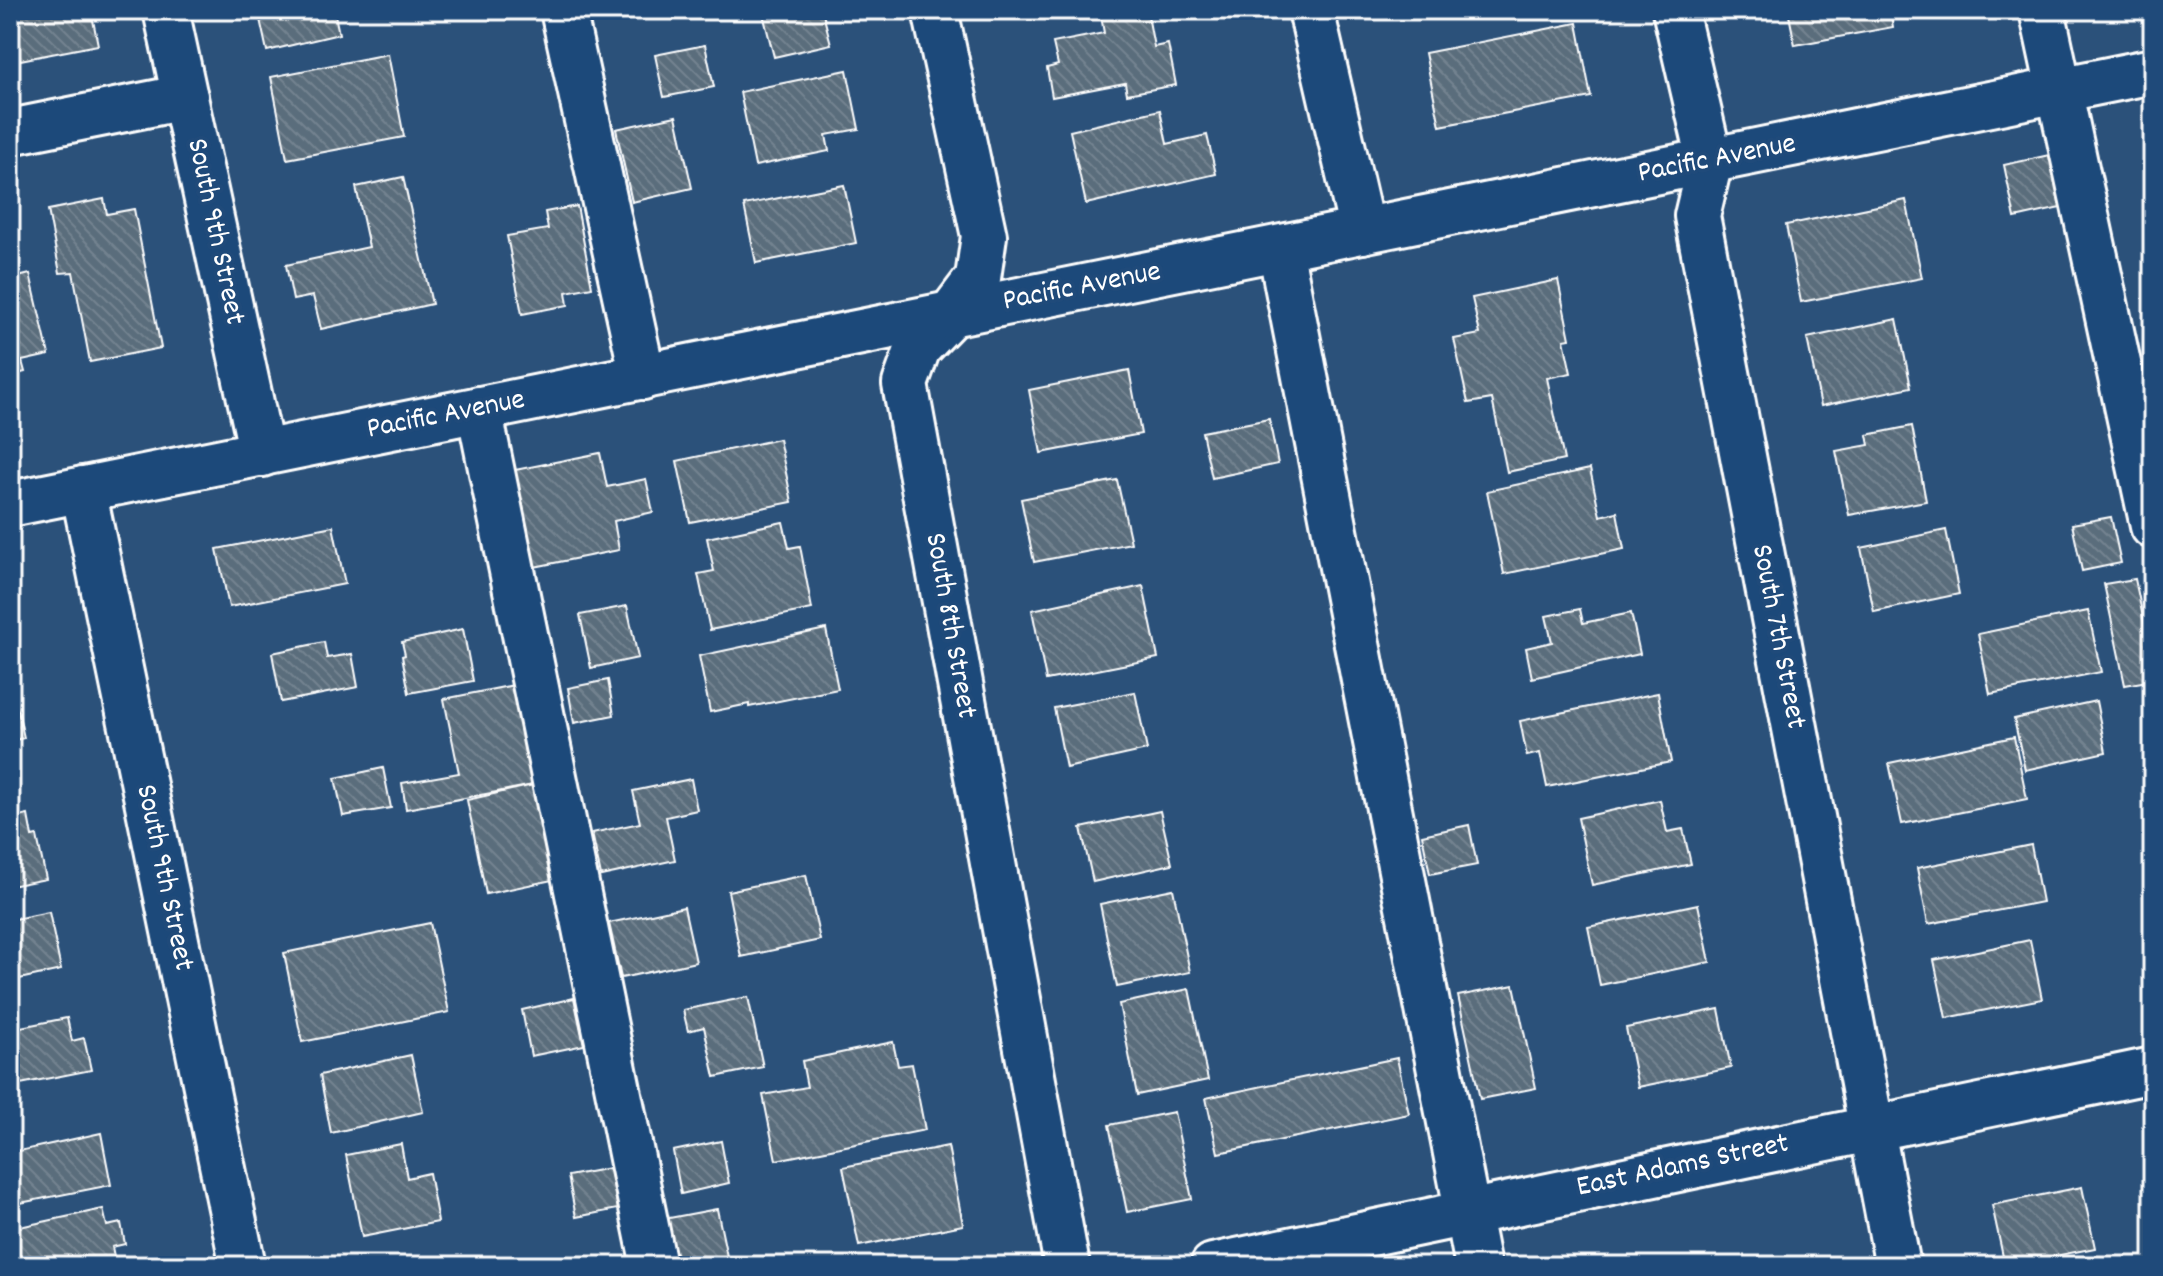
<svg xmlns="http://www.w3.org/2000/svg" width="2163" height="1276" font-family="Dekko,sans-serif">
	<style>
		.building { fill: url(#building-back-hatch); stroke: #fff; stroke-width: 2 }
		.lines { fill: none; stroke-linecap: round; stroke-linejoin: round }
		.minor-casing { stroke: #fff; stroke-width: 50 }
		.minor { stroke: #1f4a7a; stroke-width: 44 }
		.labels { text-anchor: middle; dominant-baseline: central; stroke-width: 8; stroke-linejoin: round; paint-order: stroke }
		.street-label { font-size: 30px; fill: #fff; stroke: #1f4a7a }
	</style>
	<defs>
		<pattern id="building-back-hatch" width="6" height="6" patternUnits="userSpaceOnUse" patternTransform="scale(2)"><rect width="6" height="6" fill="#5a6d7c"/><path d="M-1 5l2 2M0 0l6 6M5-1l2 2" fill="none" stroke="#738390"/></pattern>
	</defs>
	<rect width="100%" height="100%" fill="#2b517a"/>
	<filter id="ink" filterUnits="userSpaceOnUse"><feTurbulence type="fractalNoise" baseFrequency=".0125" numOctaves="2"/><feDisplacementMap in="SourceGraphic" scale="16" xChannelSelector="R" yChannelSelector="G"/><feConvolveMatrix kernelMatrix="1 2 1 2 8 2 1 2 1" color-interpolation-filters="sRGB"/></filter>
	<g filter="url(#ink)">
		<g class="building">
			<path d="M10,10H91L98,45L10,62Z"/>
			<path d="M258,10H334L339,34L267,51Z"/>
			<path d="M762,10H822L831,44L774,57Z"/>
			<path d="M1100,10H1147L1154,47L1168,44L1176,85L1127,94L1125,83L1052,97L1047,68L1058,65L1053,43L1104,33Z"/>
			<path d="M1788,10H1890L1893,27L1795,45Z"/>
			<path d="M1577,23L1591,97L1440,126L1425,53Z"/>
			<path d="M705,45L714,87L664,97L655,55Z"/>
			<path d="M388,54L404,137L287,159L271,77Z"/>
			<path d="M847,70L859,129L826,135L829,151L755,166L740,92Z"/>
			<path d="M1160,110L1167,144L1207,135L1216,174L1086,204L1070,131Z"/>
			<path d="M676,116L692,188L632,202L616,129Z"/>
			<path d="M2054,154L2065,207L2015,218L2004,165Z"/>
			<path d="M403,177L432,304L321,329L313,296L293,300L286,265L369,247L356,187Z"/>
			<path d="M844,185L856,243L756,263L744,205Z"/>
			<path d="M104,199L107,214L134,209L161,348L90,362L73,272L60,273L48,210Z"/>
			<path d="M1906,200L1922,278L1801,302L1786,225Z"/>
			<path d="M577,206L592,287L566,292L568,305L522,314L507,236L548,229L545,212Z"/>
			<path d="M30,274L49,355L22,361L25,372L10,376V279Z"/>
			<path d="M1558,280L1570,339L1564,340L1571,373L1547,378L1564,460L1507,472L1492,399L1468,403L1454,339L1480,334L1472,298Z"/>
			<path d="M1897,319L1911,387L1821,406L1807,338Z"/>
			<path d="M2153,361V410L2143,363Z"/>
			<path d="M1129,370L1141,434L1041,453L1029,390Z"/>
			<path d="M1269,419L1278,464L1212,478L1202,432Z"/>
			<path d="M1912,426L1926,501L1849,515L1836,451L1869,445L1867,435Z"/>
			<path d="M779,439L792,502L690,522L677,461Z"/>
			<path d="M600,453L607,487L646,479L653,512L614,521L619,550L534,567L515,470Z"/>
			<path d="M1590,469L1600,516L1617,512L1624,549L1504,574L1487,491Z"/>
			<path d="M1117,480L1131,543L1034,562L1021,499Z"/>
			<path d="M2111,517L2121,563L2082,571L2072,524Z"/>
			<path d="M783,522L789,548L800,546L812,609L710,630L698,574L714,571L707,538Z"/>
			<path d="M333,526L345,584L229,607L217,549Z"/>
			<path d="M1946,530L1959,594L1874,612L1861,548Z"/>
			<path d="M2135,579L2153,665V680L2125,685L2104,584Z"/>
			<path d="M1143,586L1158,658L1046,680L1032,610Z"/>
			<path d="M627,606L638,658L591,668L580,615Z"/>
			<path d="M1580,609L1583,623L1631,613L1640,654L1532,678L1526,648L1552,642L1546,616Z"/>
			<path d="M2088,611L2101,672L1990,694L1978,634Z"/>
			<path d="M463,629L473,681L409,693L402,656L405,655L402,642Z"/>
			<path d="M826,629L838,689L749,707V704L710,712L699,656Z"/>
			<path d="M324,642L327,658L352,654L358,687L281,702L272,653Z"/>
			<path d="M608,680L614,715L574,723L568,688Z"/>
			<path d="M514,685L533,785L406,809L402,783L459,773L444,699Z"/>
			<path d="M10,692H14L24,738L10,741Z"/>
			<path d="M1135,692L1147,750L1066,768L1054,708Z"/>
			<path d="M1658,693L1671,762L1547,787L1540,753L1527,756L1520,721Z"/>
			<path d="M2096,701L2106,752L2025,770L2014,719Z"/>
			<path d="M2014,737L2027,799L1902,824L1889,763Z"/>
			<path d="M383,768L391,808L343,816L335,778Z"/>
			<path d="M691,779L697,810L666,817L675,860L601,876L592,833L640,823L633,791Z"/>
			<path d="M538,784L557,879L486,894L467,800Z"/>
			<path d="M1660,800L1667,832L1683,829L1691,864L1592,885L1578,818Z"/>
			<path d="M1160,811L1172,864L1093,882L1081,828Z"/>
			<path d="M28,815L32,837L37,836L46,879L10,886V819Z"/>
			<path d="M1469,825L1477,865L1430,874L1422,835Z"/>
			<path d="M2031,845L2042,902L1928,924L1917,868Z"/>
			<path d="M806,875L820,940L741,957L728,891Z"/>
			<path d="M1173,889L1190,972L1117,987L1100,904Z"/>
			<path d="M1698,904L1710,962L1600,985L1588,927Z"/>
			<path d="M684,907L696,962L621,978L609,923Z"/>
			<path d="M49,912L61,970L10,981V920Z"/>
			<path d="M430,923L449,1012L302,1042L284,953Z"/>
			<path d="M2030,940L2042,999L1946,1018L1934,960Z"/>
			<path d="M1514,985L1536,1088L1480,1099L1458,996Z"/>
			<path d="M1189,989L1208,1080L1137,1095L1119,1004Z"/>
			<path d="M748,997L763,1067L715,1077L704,1027L688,1031L683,1010Z"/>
			<path d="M574,998L584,1045L531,1056L522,1010Z"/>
			<path d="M1719,1009L1731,1068L1638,1087L1626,1028Z"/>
			<path d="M67,1018L72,1041L84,1038L91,1070L10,1086V1029Z"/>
			<path d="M893,1042L898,1066L912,1064L925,1130L776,1160L763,1095L807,1087L802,1061Z"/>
			<path d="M411,1055L423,1112L331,1133L320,1075Z"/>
			<path d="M1397,1058L1409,1114L1218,1153L1206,1098Z"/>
			<path d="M1174,1112L1192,1199L1127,1212L1109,1125Z"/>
			<path d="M101,1133L111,1185L10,1205V1153Z"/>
			<path d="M721,1141L729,1183L681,1194L673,1151Z"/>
			<path d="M401,1144L407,1178L429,1173L438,1222L362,1237L346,1155Z"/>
			<path d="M948,1146L963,1225L859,1246L843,1167Z"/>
			<path d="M610,1168L618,1209L576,1217L568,1176Z"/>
			<path d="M2082,1187L2095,1248L2005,1266L1992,1205Z"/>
			<path d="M103,1209L107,1226L121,1223L125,1244L112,1247L116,1266H10V1229Z"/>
			<path d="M717,1209L729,1266H674L664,1219Z"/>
		</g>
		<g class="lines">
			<defs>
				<g id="minor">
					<path d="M166,10L262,454"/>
					<path d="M563,10L643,377"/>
					<path d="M935,10L984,236L978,278L950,315L918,348L905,384L1067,1266"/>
					<path d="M1311,10L1362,231"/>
					<path d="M1675,10L1710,161L1697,216L1898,1266"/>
					<path d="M2042,10L2153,526"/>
					<path d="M10,132L185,97"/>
					<path d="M1280,248L1478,1266"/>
					<path d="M479,409L654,1266"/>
					<path d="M83,489L243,1266"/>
					<path d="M10,504L2153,71"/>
					<path d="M1213,1266L2153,1070"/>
				</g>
			</defs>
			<use href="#minor" class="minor-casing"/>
			<use href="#minor" class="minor"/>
		</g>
	</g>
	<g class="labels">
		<g class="street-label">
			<text transform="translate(1717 160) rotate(-11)">Pacific Avenue</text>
			<text transform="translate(214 232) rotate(78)">South 9th Street</text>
			<text transform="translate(1082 288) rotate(-11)">Pacific Avenue</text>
			<text transform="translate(446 416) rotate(-11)">Pacific Avenue</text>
			<text transform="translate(949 626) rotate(80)">South 8th Street</text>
			<text transform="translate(1777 637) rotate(79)">South 7th Street</text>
			<text transform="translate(163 878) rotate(78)">South 9th Street</text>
			<text transform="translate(1683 1167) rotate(-12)">East Adams Street</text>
		</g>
	</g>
	<rect width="2163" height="1276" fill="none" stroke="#1f4a7a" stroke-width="40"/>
	<rect x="20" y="20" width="2123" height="1236" fill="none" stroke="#fff" stroke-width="3" filter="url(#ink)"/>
</svg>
